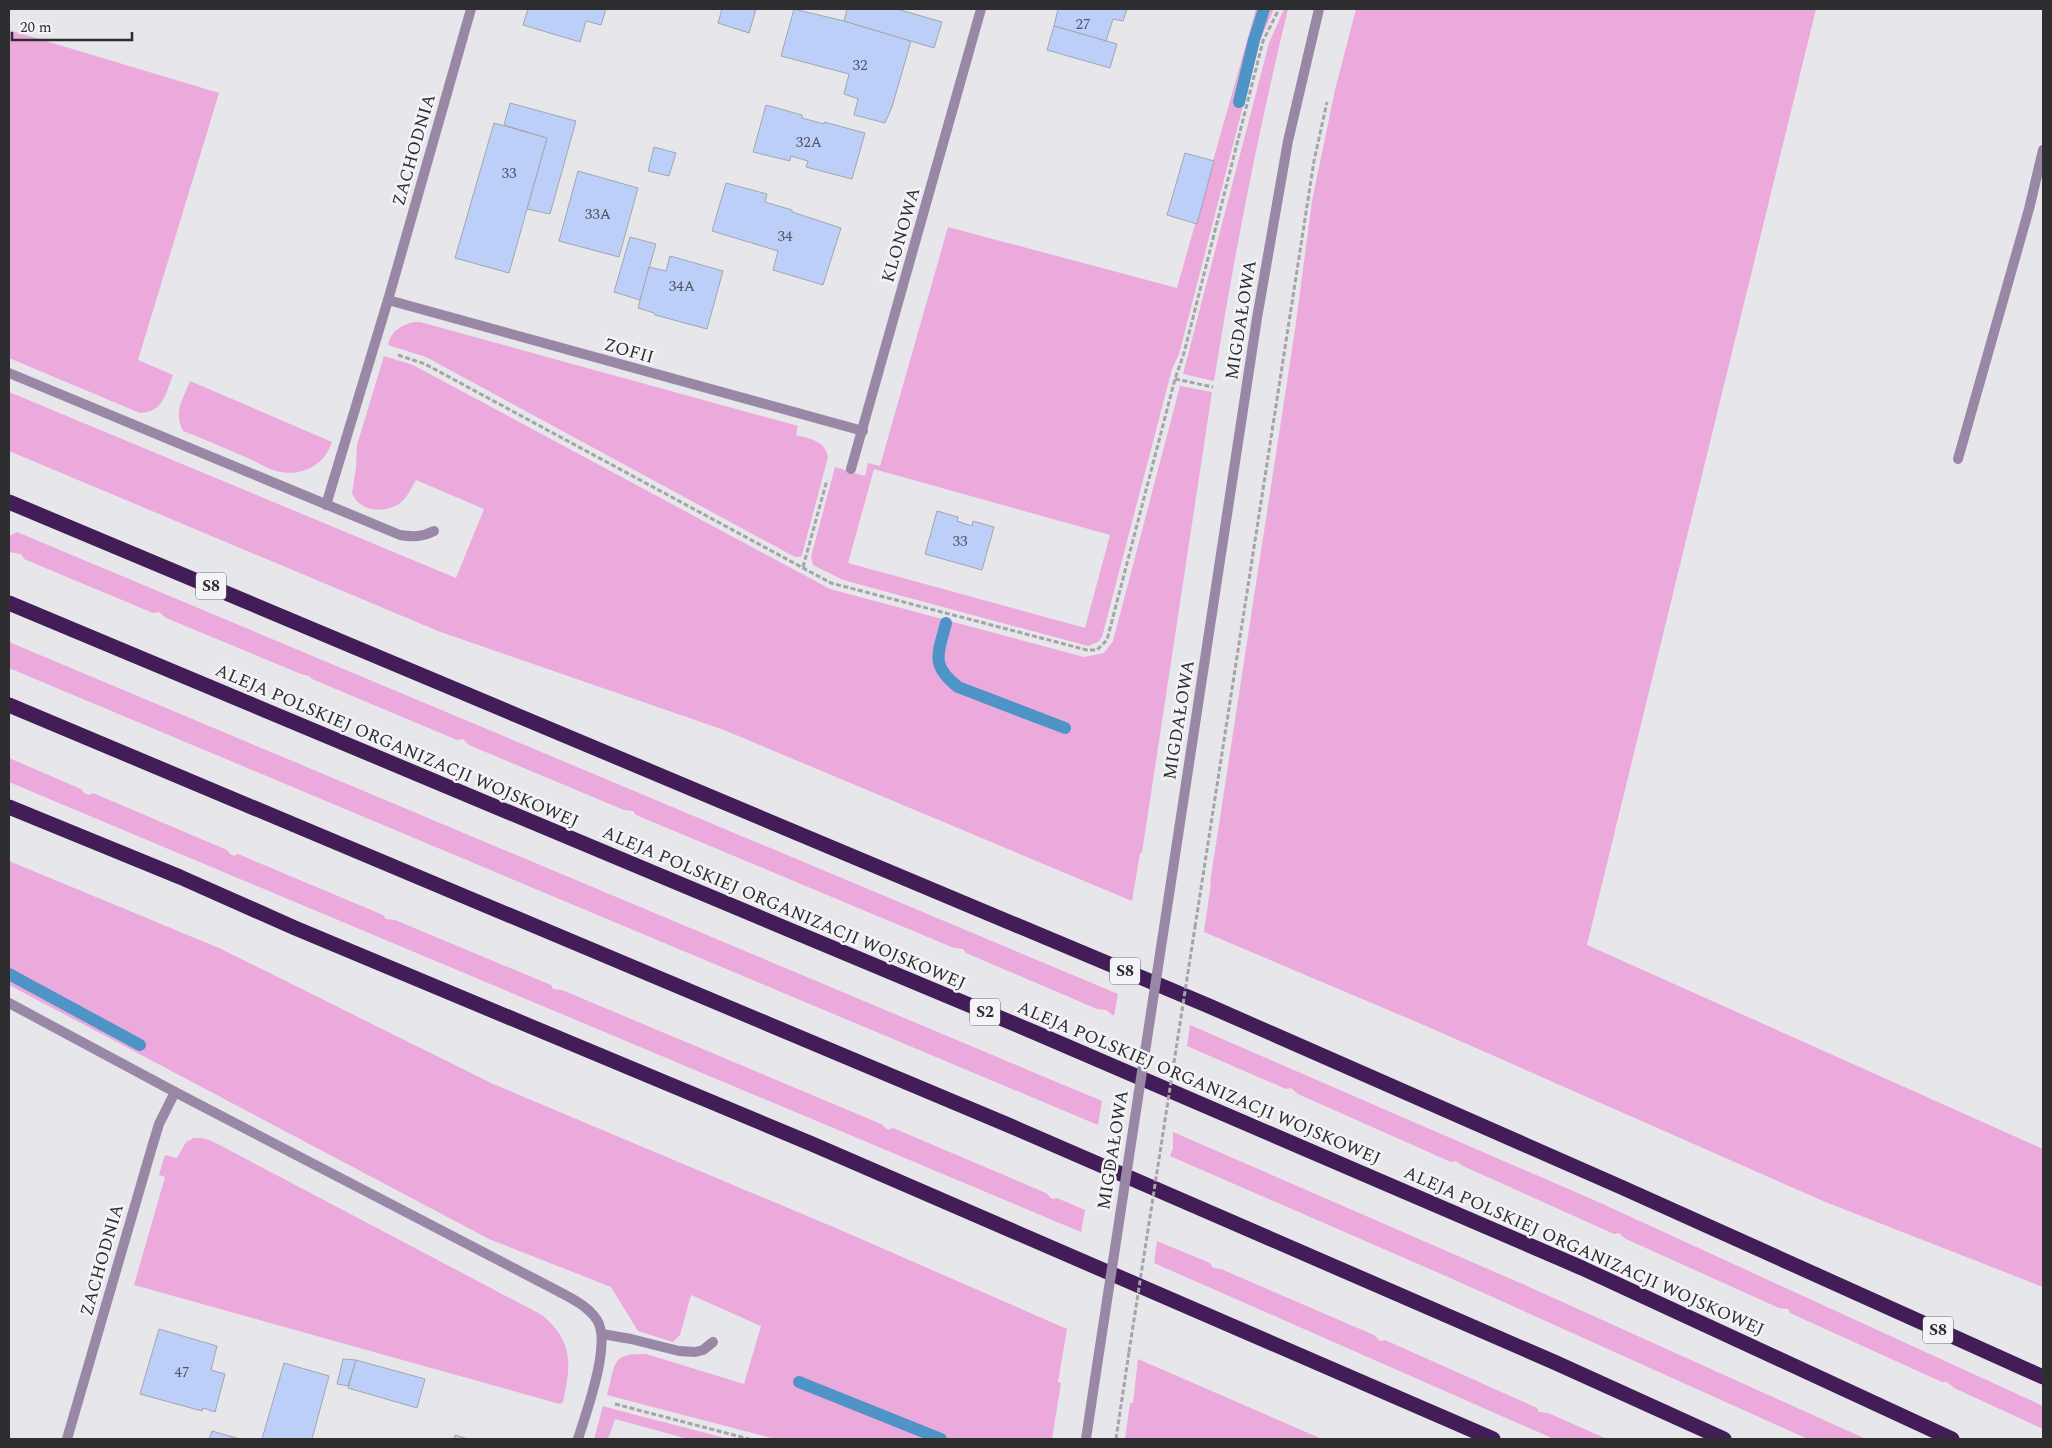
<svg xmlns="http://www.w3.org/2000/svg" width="2052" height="1448" font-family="Spectral,serif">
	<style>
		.green { fill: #eca9dc; fill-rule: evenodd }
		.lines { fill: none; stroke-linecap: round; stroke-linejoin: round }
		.stream { stroke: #4e94c7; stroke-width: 12 }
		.building { fill: #bccff9; stroke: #a4a6aa }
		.path { stroke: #a5a4a8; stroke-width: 3; stroke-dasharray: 5 2.5; stroke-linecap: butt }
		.lane { stroke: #9988a5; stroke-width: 10 }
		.street { stroke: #9988a5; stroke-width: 10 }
		.highway { stroke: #431d57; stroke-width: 15 }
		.path-bridge { stroke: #a5a4a8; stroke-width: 3; stroke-dasharray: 5 2.5; stroke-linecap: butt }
		.street-bridge { stroke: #9988a5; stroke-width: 10 }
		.labels { text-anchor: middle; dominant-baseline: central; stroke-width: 5; stroke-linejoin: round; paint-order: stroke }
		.number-label { font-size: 15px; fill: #525662 }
		.shield { fill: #f3f3f8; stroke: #69686b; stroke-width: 1 }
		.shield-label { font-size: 16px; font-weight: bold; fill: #2e2d2f }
		.street-label { font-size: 18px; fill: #2e2d2f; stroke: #f3f3f8 }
	</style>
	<rect width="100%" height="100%" fill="#e6e6eb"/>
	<g class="green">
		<path d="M1256,9H1274L1260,40L1179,354L1172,369L1102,637L1098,642L1088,646L843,580L813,565L811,557L835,467L865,476L868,463L880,466L948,227L1177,288ZM874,469L1110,535L1085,628L848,563Z"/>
		<path d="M1284,9H1288C1258,132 1234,256 1214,381L1183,374L1269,43Z"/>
		<path d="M1356,9H1816L1587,945L2043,1149V1287L1823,1201L1426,1026L1204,932L1211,883H1210L1295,330L1312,201L1335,90Z"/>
		<path d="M9,30L219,93L138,360L173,375C165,394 164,412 140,413L9,358Z"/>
		<path d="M414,322H420L798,426L796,435C810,439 825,440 828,457L802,555L800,557H795L426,357L388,345C391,331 401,325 414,322Z"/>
		<path d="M384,356L413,365L830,589L1084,657L1104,653L1113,641L1180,386L1212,392L1142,853H1140L1132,901L724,730L438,631L9,451V392L456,578L484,509L416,480C411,488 408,497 400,503C385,514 359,512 352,493L356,468L357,445Z"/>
		<path d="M190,381L332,442C325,464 304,476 280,472C271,470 260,464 252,460C229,450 207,440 183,431C173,411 183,400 190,381Z"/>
		<path d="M17,532L1118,994L1114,1016L1106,1010L1097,1009L966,953L963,949L954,948L636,815L633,811L624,810L469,745L463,739L457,740L312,679L309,676L301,674L166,618L159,612L153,613L24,559L21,554L9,552V536Z"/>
		<path d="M9,642L1102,1101L1098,1125L9,668Z"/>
		<path d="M9,758L81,789L84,793L89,795L93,793L227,850L230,854L234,856L238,854L383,915L386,919L395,920L551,985L553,989L562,990L881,1124L888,1130L893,1128L1046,1193L1052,1199L1057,1198L1085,1210L1081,1232L9,782Z"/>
		<path d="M9,861L219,948L491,1083L845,1232L1067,1329L1058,1382L1061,1383L1052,1439H775L607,1395C616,1364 610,1353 646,1354L744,1384L761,1326L691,1295L680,1335L673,1342L638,1331L611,1287L489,1239L9,985Z"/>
		<path d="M1190,1025L1596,1201L2043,1406V1429L1954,1388L1947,1382H1942L1790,1313L1788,1309L1779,1308L1626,1239L1619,1233L1614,1234L1463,1166L1456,1161L1451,1162L1298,1094L1291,1088L1286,1089L1187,1046Z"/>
		<path d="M1173,1132L1527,1286L1866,1439H1808L1448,1277L1170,1156L1173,1148Z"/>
		<path d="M194,1138H202L212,1141L542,1315C574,1342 571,1365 563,1402L560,1404L134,1285L165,1177L159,1175L165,1155L177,1158L186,1142Z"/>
		<path d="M1157,1241L1210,1263L1213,1268L1221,1269L1374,1335L1380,1341L1385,1340L1537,1408L1539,1412L1548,1413L1607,1439H1554L1154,1263Z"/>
		<path d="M1138,1359L1322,1439H1125L1130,1403H1133Z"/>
		<path d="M603,1406L617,1410L729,1439H688L615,1419L608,1439H594Z"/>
	</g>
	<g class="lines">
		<g class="stream">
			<path d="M1239,102L1254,40L1264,9"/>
			<path d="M946,623C938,654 930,665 958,687L1065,728"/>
			<path d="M9,974L140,1045"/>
			<path d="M799,1382L941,1439"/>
		</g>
	</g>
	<g class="building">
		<path d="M528,9H606L601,25L586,21L580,42L523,25Z"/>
		<path d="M722,9H756L749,33L718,23Z"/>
		<path d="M794,9L844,21L911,41L892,107L885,123L854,115L858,99L844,94L849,74L781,56Z"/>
		<path d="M847,9H897L942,22L934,48L844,21Z"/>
		<path d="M1058,9H1127L1123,21L1113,19L1106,41L1054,26Z"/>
		<path d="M1054,26L1117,44L1110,68L1047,50Z"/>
		<path d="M510,103L576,121L550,214L527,209L547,138L504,125Z"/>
		<path d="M766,105L802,115V118L824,124V122L865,133L852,179L806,167L808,161L791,156L790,161L753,152Z"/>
		<path d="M494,123L547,138L509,273L455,258Z"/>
		<path d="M654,147L676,153L669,176L648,171Z"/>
		<path d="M1185,153L1214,161L1197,224L1167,215Z"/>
		<path d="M578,171L638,188L619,257L559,241Z"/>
		<path d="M726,183L767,194L765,202L792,210V212L841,228L823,285L773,270L778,251L712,231Z"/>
		<path d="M630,237L656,244L640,300L614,292Z"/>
		<path d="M670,256L723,271L707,329L655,315L654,313L638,308L649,267L666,271Z"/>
		<path d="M937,511L958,517L957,521L972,526L973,521L994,527L982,570L925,554Z"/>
		<path d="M159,1329L217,1346L211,1370L225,1374L215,1412L203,1408L202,1411L140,1394Z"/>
		<path d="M343,1359L356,1360L348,1386L337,1384Z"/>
		<path d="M356,1360L425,1379L417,1408L348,1388Z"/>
		<path d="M284,1363L329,1376L312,1439H262Z"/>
		<path d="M212,1431L240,1439H209Z"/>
		<path d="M455,1435L468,1439H454Z"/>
	</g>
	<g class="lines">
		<g class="path">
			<path d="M398,355L425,364L831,583L1087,650H1097L1107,640L1175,379L1184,353L1263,41L1279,9"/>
			<path d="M1175,379L1213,387"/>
			<path d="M803,567L827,480"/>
			<path d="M1195,927L1314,161L1327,102"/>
			<path d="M615,1404L749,1439"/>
			<path d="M1116,1439L1129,1352"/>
		</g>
		<g class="lane">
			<path d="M9,373L400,535C413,537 422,537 434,531"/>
			<path d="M1958,459L2029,209L2043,150"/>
			<path d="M326,505L388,300"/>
			<path d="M602,1334L631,1339L679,1351L695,1352L703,1350L713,1342"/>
		</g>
		<g class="street">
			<path d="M471,9L388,300L863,431"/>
			<path d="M851,469L981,9"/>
			<path d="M1167,908L1257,318L1288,141L1319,9"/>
			<path d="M9,1003L175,1092L554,1289C569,1297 587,1305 597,1320C612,1343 586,1413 578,1439"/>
			<path d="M67,1439L152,1147L159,1124L175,1092"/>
			<path d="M1086,1439L1095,1379"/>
		</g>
		<g class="highway">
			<path d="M9,502L1209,1006L1621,1187L2043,1377"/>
			<path d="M9,603L1036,1033L1582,1268L1952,1439"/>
			<path d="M9,705L1013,1127L1554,1362L1724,1439"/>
			<path d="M9,807L180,877L295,928L812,1144L1493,1439"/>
		</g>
		<path class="path-bridge" d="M1129,1352L1195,927"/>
		<path class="street-bridge" d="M1095,1379L1167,908"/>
	</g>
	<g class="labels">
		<g class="number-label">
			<text x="1083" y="24">27</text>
			<text x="860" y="65">32</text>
			<text x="809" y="142">32A</text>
			<text x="509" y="173">33</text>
			<text x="598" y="214">33A</text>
			<text x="785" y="236">34</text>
			<text x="682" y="286">34A</text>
			<text x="960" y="541">33</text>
			<text x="182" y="1372">47</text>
		</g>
		<g class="shield">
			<rect x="196" y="572.5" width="30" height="27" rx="4"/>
			<rect x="1110" y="957.5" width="30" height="27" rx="4"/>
			<rect x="970" y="998.5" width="30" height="27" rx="4"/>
			<rect x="1923" y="1316.5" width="30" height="27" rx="4"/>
		</g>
		<g class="shield-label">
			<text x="211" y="586">S8</text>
			<text x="1125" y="971">S8</text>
			<text x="985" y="1012">S2</text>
			<text x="1938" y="1330">S8</text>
		</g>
		<g class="street-label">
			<text transform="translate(414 150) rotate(-74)">ZACHODNIA</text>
			<text transform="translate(901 235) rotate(-74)">KLONOWA</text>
			<text transform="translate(1241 320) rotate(-81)">MIGDAŁOWA</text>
			<text transform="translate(629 351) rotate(16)">ZOFII</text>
			<text transform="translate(1179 720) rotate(-81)">MIGDAŁOWA</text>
			<text transform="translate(397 746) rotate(23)">ALEJA POLSKIEJ ORGANIZACJI WOJSKOWEJ</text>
			<text transform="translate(784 908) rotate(23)">ALEJA POLSKIEJ ORGANIZACJI WOJSKOWEJ</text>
			<text transform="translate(1199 1083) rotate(23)">ALEJA POLSKIEJ ORGANIZACJI WOJSKOWEJ</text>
			<text transform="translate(1113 1150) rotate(-81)">MIGDAŁOWA</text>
			<text transform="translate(1584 1251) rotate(24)">ALEJA POLSKIEJ ORGANIZACJI WOJSKOWEJ</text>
			<text transform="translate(102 1260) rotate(-74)">ZACHODNIA</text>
		</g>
	</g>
	<rect width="2052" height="1448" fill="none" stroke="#2e2d2f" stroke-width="20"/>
	<path d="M12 32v8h120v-8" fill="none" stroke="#2e2d2f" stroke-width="2.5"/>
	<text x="20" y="32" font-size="15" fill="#2e2d2f" stroke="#f3f3f8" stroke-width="4" paint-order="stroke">20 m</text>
</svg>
